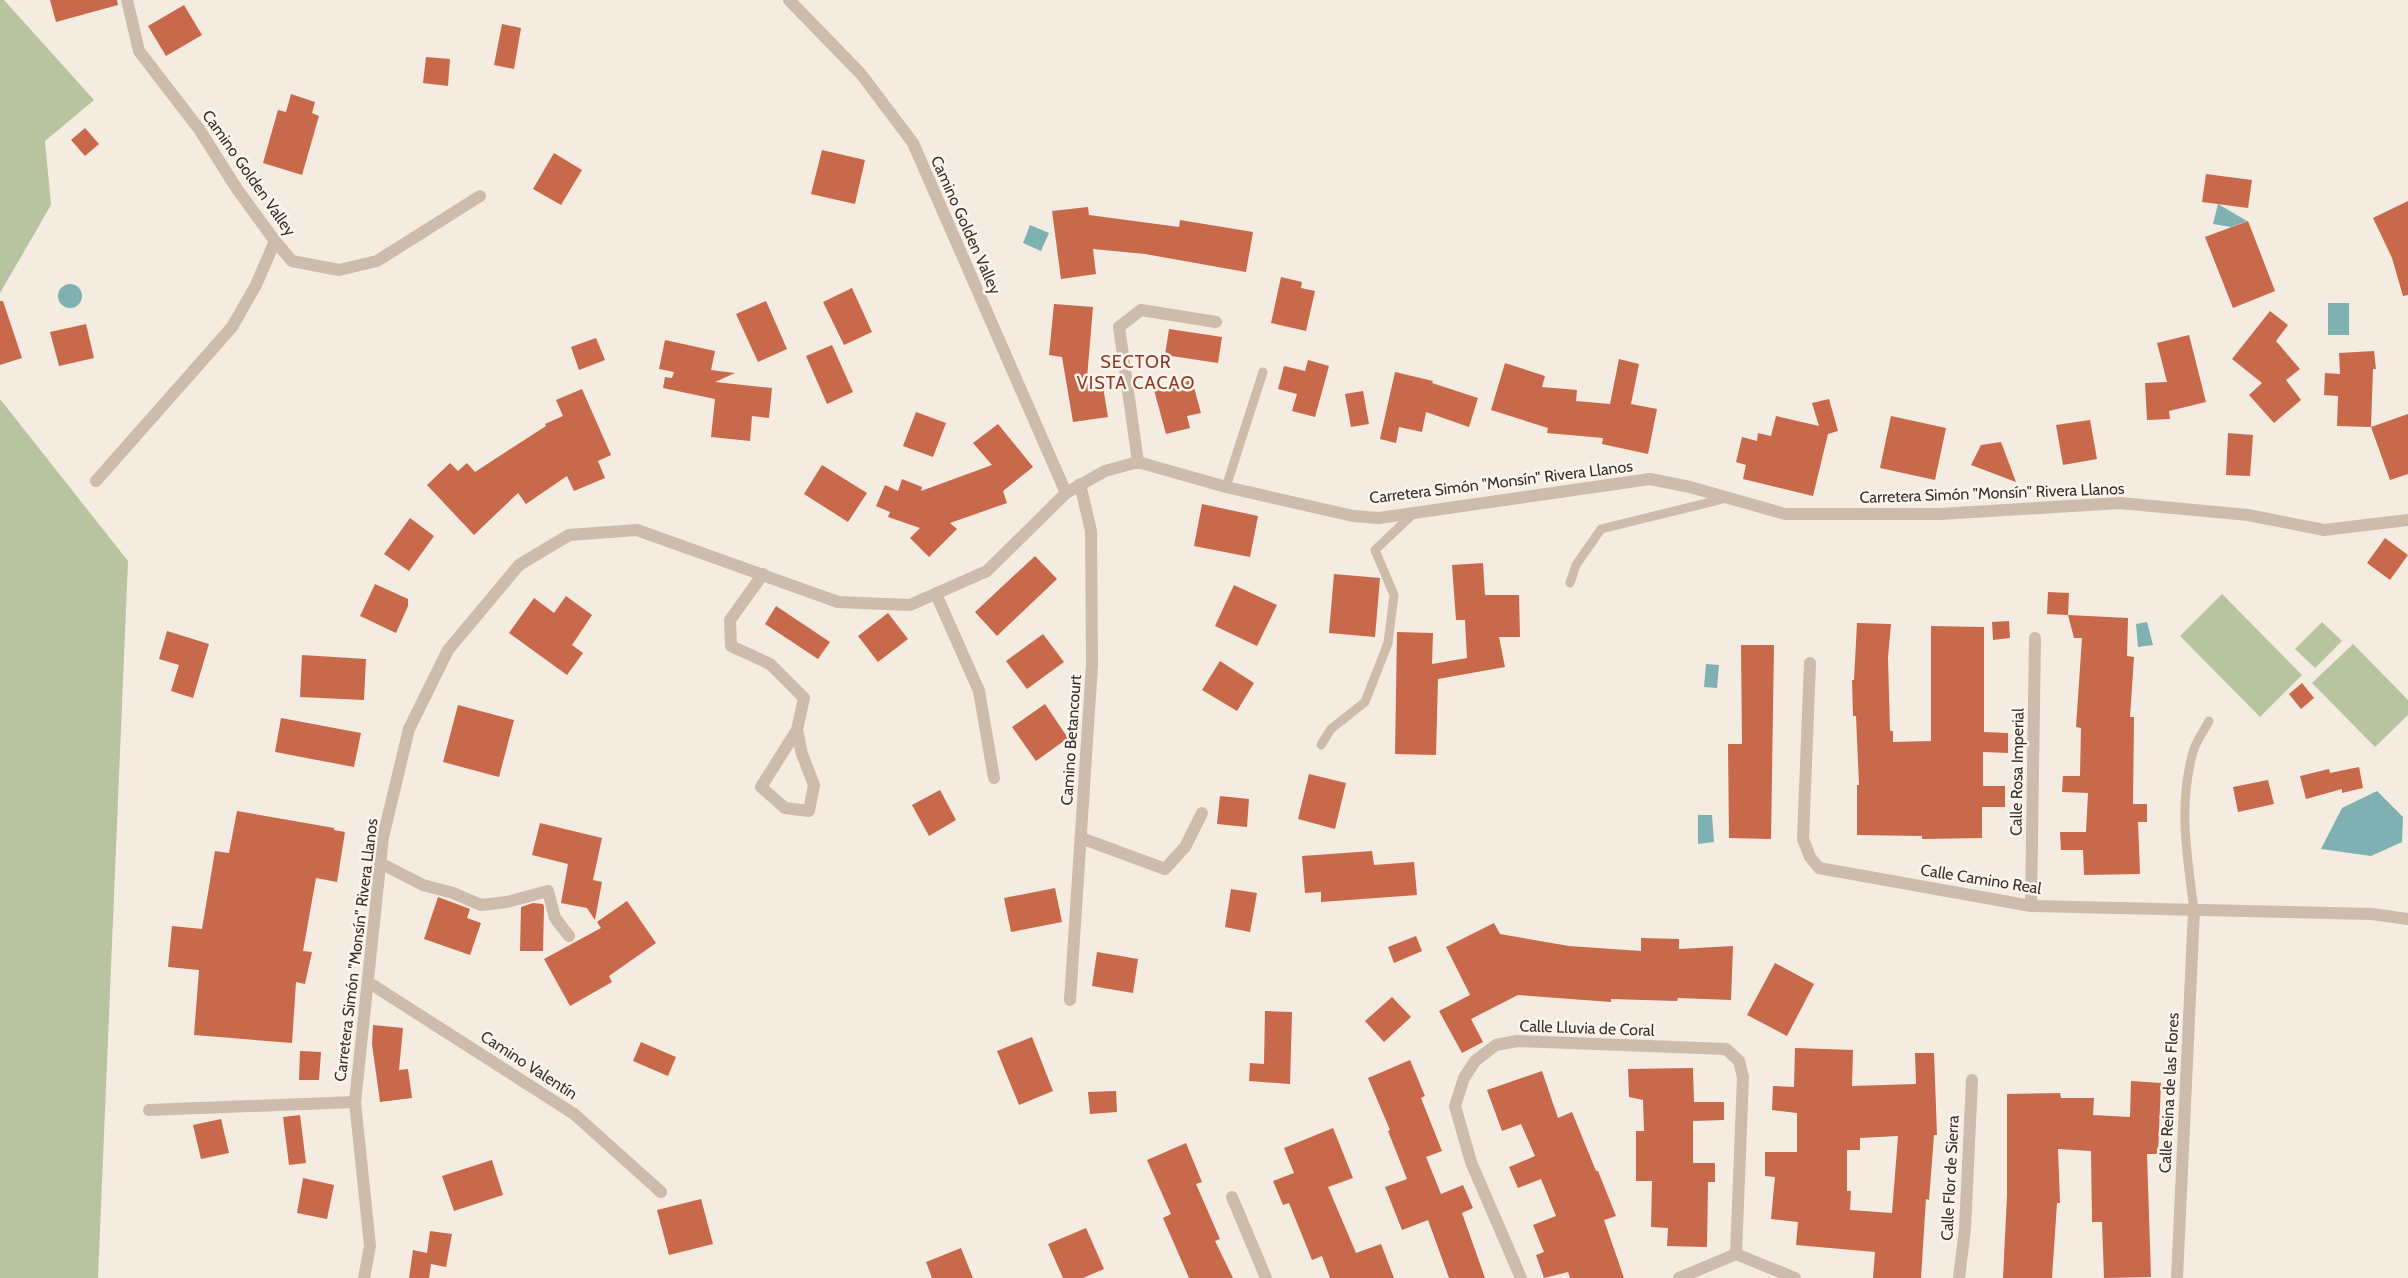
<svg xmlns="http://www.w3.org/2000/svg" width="2408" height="1278" font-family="Cabin,sans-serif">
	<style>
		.green { fill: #b8c4a0 }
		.water { fill: #7fb0b2 }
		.building { fill: #c8694b; fill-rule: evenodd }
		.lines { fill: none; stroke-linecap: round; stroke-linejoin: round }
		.service { stroke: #cdbbac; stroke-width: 9 }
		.minor { stroke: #cdbbac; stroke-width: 12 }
		.tertiary { stroke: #cdbbac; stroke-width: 12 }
		.labels { text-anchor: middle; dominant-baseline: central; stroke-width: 5; stroke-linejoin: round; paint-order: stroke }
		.street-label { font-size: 16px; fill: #3b302b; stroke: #fbf5ee }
		.neighbourhood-label { font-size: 18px; letter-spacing: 1px; fill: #8c3b22; stroke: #fbf5ee }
	</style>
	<rect width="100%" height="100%" fill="#f4ebe1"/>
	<g class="green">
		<path d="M0,0H4L94,100L45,141L51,205L0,293Z"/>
		<path d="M0,399L128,561L98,1278H0Z"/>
		<path d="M2222,594L2302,675L2260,717L2180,636Z"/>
		<path d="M2322,622L2342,641L2315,668L2295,649Z"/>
		<path d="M2353,644L2408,700V715L2375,747L2312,683Z"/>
	</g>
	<g class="water">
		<path d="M2218,204L2247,221L2231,227L2213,224Z"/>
		<path d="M1030,225L1049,233L1041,251L1023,243Z"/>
		<circle cx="70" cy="296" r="12"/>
		<rect x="2328" y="303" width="21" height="32"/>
		<path d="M2147,622L2153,645L2138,647L2136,624Z"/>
		<path d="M1706,664L1719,665L1717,688L1704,687Z"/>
		<path d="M2377,791L2403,817L2402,842L2371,856L2321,849L2342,808Z"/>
		<path d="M1698,815H1712L1714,842L1698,844Z"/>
	</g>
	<g class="building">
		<path d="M50,0H117L118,5L56,22Z"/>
		<path d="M184,5L202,35L166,56L148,26Z"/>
		<path d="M502,24L521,28L514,69L494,65Z"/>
		<path d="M426,57L450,59L448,86L423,83Z"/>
		<path d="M291,94L315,102L312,113L319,116L302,175L263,163L278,110L286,112Z"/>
		<path d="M85,128L99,144L85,156L71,140Z"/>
		<path d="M822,150L865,160L855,204L811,194Z"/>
		<path d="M554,153L582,170L561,205L533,189Z"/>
		<path d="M2206,174L2252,180L2248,208L2202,202Z"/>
		<path d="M2408,201V295L2403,296L2392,258L2373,218Z"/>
		<path d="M1088,207L1089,215L1179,227L1180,220L1253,232L1246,272L1145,254L1093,249L1096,274L1061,279L1052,211Z"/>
		<path d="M2248,221L2275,291L2233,308L2205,237Z"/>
		<path d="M1281,277L1302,282L1301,288L1315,291L1306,331L1271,323Z"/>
		<path d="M852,288L872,332L844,345L823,302Z"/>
		<path d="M0,301H3L22,358L0,365Z"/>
		<path d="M766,301L787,349L758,362L736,314Z"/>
		<path d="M1054,304L1093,307L1087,378L1101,375L1108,417L1073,422L1062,357L1049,355Z"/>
		<path d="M2270,311L2288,325L2276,341L2300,369L2286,380L2301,400L2274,423L2249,395L2262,383L2232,359Z"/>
		<path d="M86,324L94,358L59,366L50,332Z"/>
		<path d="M1169,329L1222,337L1218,363L1165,355Z"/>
		<path d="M2189,335L2206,402L2169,411L2170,419L2147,420L2145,383L2167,382L2157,343Z"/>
		<path d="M596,338L605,360L579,370L571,347Z"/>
		<path d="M665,340L715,351L711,370L735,373L715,382L772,388L769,418L752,416L750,441L711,437L715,399L663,388L665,377L672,378L674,372L659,369Z"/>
		<path d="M832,345L853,392L827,404L806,356Z"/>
		<path d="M2374,351L2376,369H2373L2371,427L2337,426L2338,396L2324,395L2325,373L2340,374L2339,353Z"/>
		<path d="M1619,359L1639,364L1631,404L1657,409L1648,454L1602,444L1603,438L1547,433L1548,428L1491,410L1505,363L1545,376L1542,387L1577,390L1576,401L1610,404Z"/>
		<path d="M1308,360L1329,366L1315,417L1292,411L1297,394L1278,389L1284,366L1305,371Z"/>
		<path d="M1395,372L1433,381L1432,383L1478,398L1469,427L1426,412L1422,432L1399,427L1396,443L1380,439Z"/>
		<path d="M1192,380L1201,413L1187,416L1190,428L1166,434L1154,390Z"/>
		<path d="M582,389L611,455L598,461L605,478L574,491L567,476L526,504L518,493L474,535L427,485L450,463L458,471L467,463L475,472L546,426L545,424L563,416L556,400Z"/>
		<path d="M1363,391L1369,424L1351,427L1345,394Z"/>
		<path d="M1829,399L1838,431L1828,434L1813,496L1743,479L1746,465L1736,462L1742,437L1757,441L1758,433L1771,436L1776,416L1819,426L1812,403Z"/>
		<path d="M916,412L946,423L933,457L903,446Z"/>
		<path d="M2408,414V474L2390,480L2371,427Z"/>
		<path d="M1891,416L1946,428L1935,480L1880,468Z"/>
		<path d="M2090,420L2097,459L2063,465L2056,425Z"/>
		<path d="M998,424L1033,467L1003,491L1007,503L950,523L957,529L929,557L910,538L920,528L888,517L890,512L876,506L885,485L898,491L902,479L922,487L921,491L992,465L973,443Z"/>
		<path d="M2228,433L2253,435L2250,476L2226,475Z"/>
		<path d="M2001,442L2016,482L1971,465L1981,445Z"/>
		<path d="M822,465L867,493L848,522L804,494Z"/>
		<path d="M1202,504L1258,516L1250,557L1194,546Z"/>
		<path d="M410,518L434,536L409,571L384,554Z"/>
		<path d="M2385,538L2408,555L2390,580L2367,563Z"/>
		<path d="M1035,556L1057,579L997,636L975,612Z"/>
		<path d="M1483,563L1485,595H1519L1520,637H1499L1505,667L1438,679L1436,755L1395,754L1397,632L1433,633L1432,664L1467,658L1465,620H1456L1452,565Z"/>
		<path d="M1334,574L1380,578L1375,637L1329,633Z"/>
		<path d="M375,584L408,599V606L396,633L360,616Z"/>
		<path d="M1234,585L1277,605L1257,646L1215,626Z"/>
		<path d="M2048,592L2069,593L2068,615L2047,614Z"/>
		<path d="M566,596L592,615L572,645L583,653L567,675L509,633L534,598L554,613Z"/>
		<path d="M776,606L830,642L818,659L765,624Z"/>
		<path d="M888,613L908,639L878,662L858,636Z"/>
		<path d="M2068,615L2128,618L2127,656L2134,657L2130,717H2134L2133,804H2147V822H2138L2140,874L2084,875L2083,850H2061L2060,832H2086L2088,793L2062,792L2063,776H2080L2081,728L2076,727L2082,638H2074Z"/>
		<path d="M2009,621L2010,638L1993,640L1992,622Z"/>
		<path d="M1857,623L1891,624L1888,657L1890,731H1893V742L1931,741V626L1984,627V732L2008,733V753L1983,752V786H2005V807H1982V838L1922,839V836L1857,835V785H1859L1856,716H1853L1852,680H1854Z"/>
		<path d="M167,631L209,644L193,698L171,691L179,665L159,659Z"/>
		<path d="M1043,634L1064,662L1027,689L1006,661Z"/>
		<path d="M1741,645H1774L1771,839L1729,838L1728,744H1742Z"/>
		<path d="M302,655L366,659L364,700L300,697Z"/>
		<path d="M1220,661L1254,683L1237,711L1202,690Z"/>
		<path d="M2302,683L2314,698L2301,709L2289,694Z"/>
		<path d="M1045,704L1068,738L1036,761L1012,727Z"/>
		<path d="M458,705L514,720L499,777L443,762Z"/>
		<path d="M281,718L361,733L354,767L275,752Z"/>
		<path d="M2359,767L2363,788L2342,793V789L2306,799L2300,776L2329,769L2330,773Z"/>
		<path d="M1309,774L1346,783L1335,829L1298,819Z"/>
		<path d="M2268,780L2274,804L2238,812L2233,787Z"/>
		<path d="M940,790L956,820L929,836L912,805Z"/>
		<path d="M1220,796L1249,799L1247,827L1217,824Z"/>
		<path d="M237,811L334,828V830L345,832L337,882L316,878L303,951L312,952L305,984L296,982L292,1043L194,1035L199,970L168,967L172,926L202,929L215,851L229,853Z"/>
		<path d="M540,823L602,838L593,880L602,882L595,920L587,908L561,903L568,864L532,855Z"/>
		<path d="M1372,851L1374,865L1414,862L1417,895L1321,902V892L1305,893L1302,856Z"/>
		<path d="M1055,888L1062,922L1011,932L1004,898Z"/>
		<path d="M1231,889L1257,893L1250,932L1225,927Z"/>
		<path d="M438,897L470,909L467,918L481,923L470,955L424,939Z"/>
		<path d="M627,901L656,943L609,976L612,982L570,1006L544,959L601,928L597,922Z"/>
		<path d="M533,903L543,904L544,907L543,951H520L521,907Z"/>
		<path d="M1494,923L1500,934L1569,946L1641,951V938L1679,939V949L1733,946L1731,1000L1678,998L1677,1001L1611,999V1002L1518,995L1471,1019L1483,1042L1462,1053L1439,1011L1470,995L1446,947Z"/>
		<path d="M1416,936L1422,951L1394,963L1388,947Z"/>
		<path d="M1097,952L1138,959L1133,993L1092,986Z"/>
		<path d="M1775,963L1814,984L1787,1036L1747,1015Z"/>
		<path d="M1392,997L1411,1017L1384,1042L1365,1021Z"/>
		<path d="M1265,1011L1292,1012L1290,1084L1249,1081L1250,1063L1264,1064Z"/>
		<path d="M373,1025L403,1028L399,1070L408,1069L412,1098L380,1102L372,1044Z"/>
		<path d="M1032,1037L1053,1091L1019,1105L997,1051Z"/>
		<path d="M641,1042L676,1057L668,1076L633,1061Z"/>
		<path d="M1795,1048L1853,1050L1852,1086L1916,1084L1915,1053H1934L1937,1135H1934L1929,1200L1926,1199L1921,1278H1873L1875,1252L1796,1245L1798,1222L1771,1219L1775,1177L1765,1176V1152H1797V1113L1772,1110L1773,1086L1794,1087ZM1898,1136L1892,1213L1850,1210L1851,1191H1847V1150H1860V1138Z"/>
		<path d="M300,1051L321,1052L319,1080H299Z"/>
		<path d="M1410,1060L1425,1096L1421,1098L1442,1151L1426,1157L1441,1194L1463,1185L1473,1208L1462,1213L1485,1278H1449L1428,1220L1402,1230L1385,1187L1407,1179L1388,1131L1390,1130L1368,1078Z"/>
		<path d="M1693,1068L1694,1102H1724V1120L1693,1121V1163H1715V1182H1708L1707,1247L1667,1246L1668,1228L1651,1227L1652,1181H1636V1131H1644L1643,1100L1629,1097L1628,1069Z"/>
		<path d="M1542,1071L1558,1118L1572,1112L1596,1171H1598L1616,1216L1604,1220L1624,1278H1570L1568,1272L1544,1278L1536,1255L1544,1252L1533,1225L1556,1216L1541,1179L1518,1188L1509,1167L1535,1156L1521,1124L1502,1131L1487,1090Z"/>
		<path d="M2131,1081L2161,1083L2158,1154H2147L2151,1277L2104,1278L2102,1222H2092L2091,1151L2058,1149L2060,1203H2057L2052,1278H2003L2007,1196V1094L2060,1093L2061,1098H2094L2093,1115L2130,1117Z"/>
		<path d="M1116,1091L1117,1112L1090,1114L1088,1092Z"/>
		<path d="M300,1115L306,1163L289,1165L283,1117Z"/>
		<path d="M221,1119L229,1153L201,1159L193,1125Z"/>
		<path d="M1333,1128L1353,1178L1328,1187L1356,1253L1381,1244L1394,1278H1330L1322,1256L1312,1260L1289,1203L1283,1205L1273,1181L1294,1173L1284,1148Z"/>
		<path d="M1186,1143L1202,1182L1196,1184L1220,1239L1215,1241L1233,1278H1189L1163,1218L1171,1214L1147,1160Z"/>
		<path d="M492,1160L503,1195L454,1211L442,1176Z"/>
		<path d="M303,1178L334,1185L327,1219L297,1213Z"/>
		<path d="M701,1199L713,1244L669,1255L657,1210Z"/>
		<path d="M1086,1228L1104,1269L1083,1278H1063L1048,1244Z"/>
		<path d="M430,1231L452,1234L446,1267L431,1264L429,1278H409L413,1250L427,1253Z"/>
		<path d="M961,1248L973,1278H932L926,1262Z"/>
	</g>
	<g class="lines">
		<g class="service">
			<path d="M1226,487L1263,372"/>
			<path d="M1570,583L1576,565L1601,529L1727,498"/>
			<path d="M1321,745L1331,729L1365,702L1388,643L1394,595L1375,550L1414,513"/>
			<path d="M2194,910C2187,855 2178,806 2193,752C2196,741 2204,731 2209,721"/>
		</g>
		<g class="minor">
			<path d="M127,0L139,51L199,129L237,189L275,241L292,261L339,270L377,261L480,196"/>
			<path d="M789,0L861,74L913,143L1066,493"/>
			<path d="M1138,462L1119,327L1141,310L1216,322"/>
			<path d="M96,481L232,327L256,285L275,241"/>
			<path d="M763,574L730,620L731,646L770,664L804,698L797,730L761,787L785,808L809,811L814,785L802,754L797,730"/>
			<path d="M936,594L979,691L994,778"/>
			<path d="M1810,663L1803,839L1810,857L1819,868L2031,906L2372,914L2408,919"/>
			<path d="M1081,838L1165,869L1185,847L1202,813"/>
			<path d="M380,863L423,885L453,893L481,905L507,902L548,891L555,918L569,936"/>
			<path d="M2031,906L2035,638"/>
			<path d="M368,982L574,1114L661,1192"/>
			<path d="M1070,1000L1092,665L1091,531L1080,484"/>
			<path d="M149,1110L355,1102"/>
			<path d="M1232,1197L1266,1278"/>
			<path d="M1521,1278L1471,1162L1455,1106L1464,1078L1475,1061L1496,1045L1517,1041L1726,1049L1739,1061L1743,1077L1736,1254"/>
			<path d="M1679,1278L1736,1254L1795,1278"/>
			<path d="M1959,1278L1965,1229L1972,1080"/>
			<path d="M2177,1278L2194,910"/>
		</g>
		<path class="tertiary" d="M364,1278L370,1246L355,1102L383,837L409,729L448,650L519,565L569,535L637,530L838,602L910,605L987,571L1066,493L1105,471L1138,462L1226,487L1353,516L1379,518L1650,479L1690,487L1785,514H1940L2120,503L2248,515L2324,530L2408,520"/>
	</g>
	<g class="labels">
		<g class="street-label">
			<text transform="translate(249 173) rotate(55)">Camino Golden Valley</text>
			<text transform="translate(966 225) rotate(66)">Camino Golden Valley</text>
			<text transform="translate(1501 482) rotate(-7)">Carretera Simón "Monsín" Rivera Llanos</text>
			<text transform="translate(1992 493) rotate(-2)">Carretera Simón "Monsín" Rivera Llanos</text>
			<text transform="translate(1071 740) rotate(-86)">Camino Betancourt</text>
			<text transform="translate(2017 772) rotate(-89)">Calle Rosa Imperial</text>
			<text transform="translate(1981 879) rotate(9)">Calle Camino Real</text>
			<text transform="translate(356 950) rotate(-83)">Carretera Simón "Monsín" Rivera Llanos</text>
			<text transform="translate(1587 1028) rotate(2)">Calle Lluvia de Coral</text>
			<text transform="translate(529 1065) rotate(33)">Camino Valentín</text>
			<text transform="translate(2169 1093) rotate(-87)">Calle Reina de las Flores</text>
			<text transform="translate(1950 1178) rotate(-87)">Calle Flor de Sierra</text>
		</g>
		<g class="neighbourhood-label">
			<text x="1136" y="362">SECTOR<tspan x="1136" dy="21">VISTA CACAO</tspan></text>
		</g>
	</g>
</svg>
